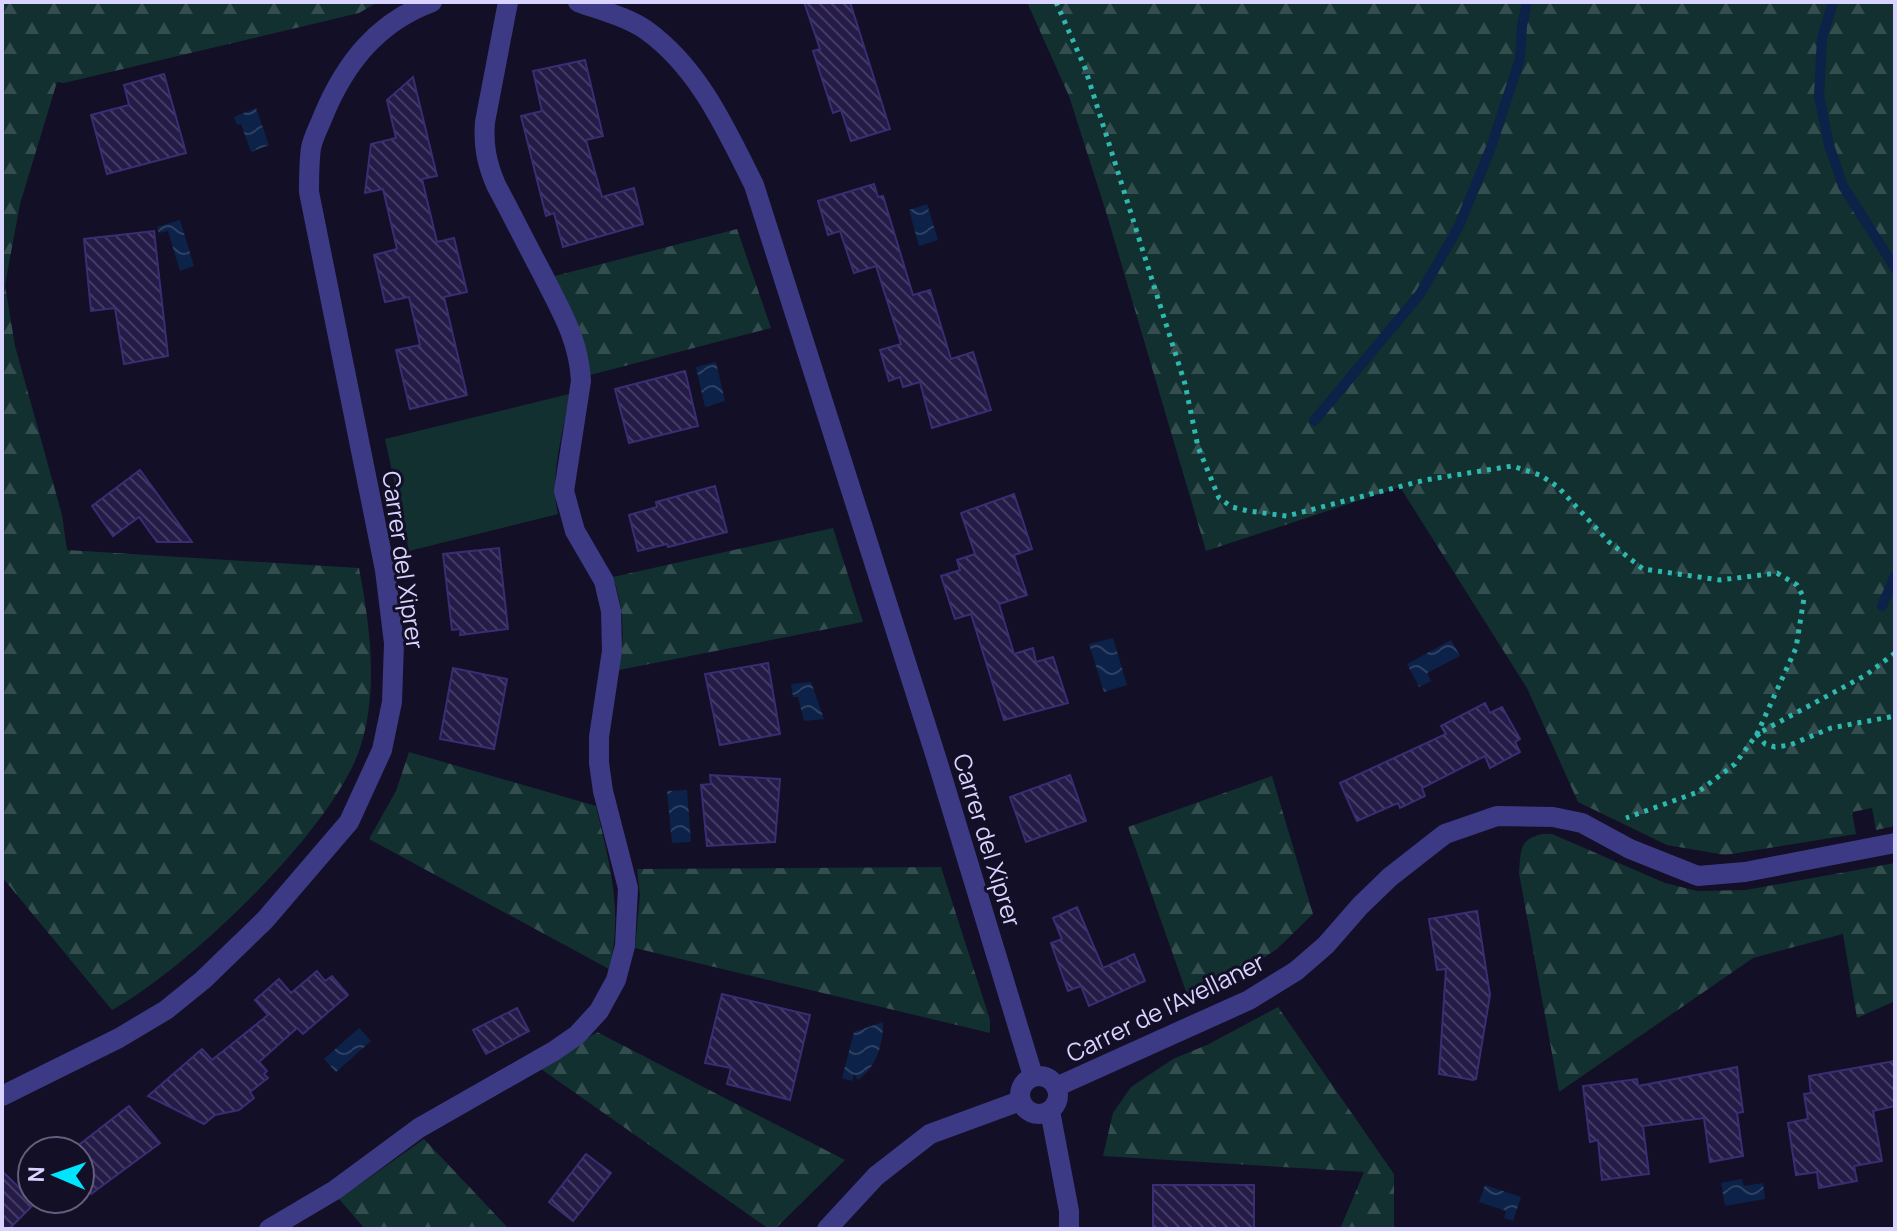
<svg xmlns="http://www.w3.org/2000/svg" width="1897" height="1231" font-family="Manrope,sans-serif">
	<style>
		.grass { fill: #12302f }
		.forest { fill: url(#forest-firs) }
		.water { fill: url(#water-waves) }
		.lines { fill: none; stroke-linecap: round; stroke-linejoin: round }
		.stream { stroke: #0c2248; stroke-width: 10 }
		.building { fill: url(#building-back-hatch); stroke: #3b2d73; stroke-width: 2 }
		.path { stroke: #2fb8b0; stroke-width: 5; stroke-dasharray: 4 6; stroke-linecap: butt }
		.minor { stroke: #3d3a85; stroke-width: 20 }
		.labels { text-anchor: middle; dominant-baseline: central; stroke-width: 6; stroke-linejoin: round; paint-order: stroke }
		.street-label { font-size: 24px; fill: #d9d4ff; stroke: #130f26 }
	</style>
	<defs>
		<pattern id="forest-firs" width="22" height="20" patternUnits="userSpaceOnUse" patternTransform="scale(2)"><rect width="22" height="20" fill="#12302f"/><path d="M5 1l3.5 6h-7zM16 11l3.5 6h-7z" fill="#344d4e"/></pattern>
		<pattern id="water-waves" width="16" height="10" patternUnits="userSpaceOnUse" patternTransform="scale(2)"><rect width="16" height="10" fill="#0c2248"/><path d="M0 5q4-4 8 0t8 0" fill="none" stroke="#2f4163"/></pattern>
		<pattern id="building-back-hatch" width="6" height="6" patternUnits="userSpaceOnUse" patternTransform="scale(2)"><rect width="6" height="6" fill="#241b47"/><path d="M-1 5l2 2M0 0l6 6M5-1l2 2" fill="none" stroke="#433b63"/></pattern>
	</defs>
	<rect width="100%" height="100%" fill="#130f26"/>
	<path class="grass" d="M569,394C564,432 549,475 558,514L409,551L385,439Z"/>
	<g class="forest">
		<path d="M2,2H378L359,13L64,83L57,82L20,204L5,285L15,346L62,515L67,550L359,568C370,626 379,690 360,748C333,830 187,969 112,1010L2,877Z"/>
		<path d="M1027,2H1895V826L1876,830L1872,808L1852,812L1856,834L1725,855L1667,845L1578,802L1527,688L1400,487L1206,551L1107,215L1069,96Z"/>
		<path d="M737,229L771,328L590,375L587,357L551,277Z"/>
		<path d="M833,528L863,622L619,670C625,638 624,608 613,577Z"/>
		<path d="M409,752L596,806C609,861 624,913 609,969L369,839L396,791Z"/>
		<path d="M1272,776L1313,914L1277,949L1242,972L1189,1000L1128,827Z"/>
		<path d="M1542,834H1552L1665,883L1697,891L1746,890L1895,863V1001L1857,1018L1843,934L1753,958L1559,1092L1519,873C1521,851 1518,840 1542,834Z"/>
		<path d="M941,867L990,1020V1033L635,948L640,895L637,869Z"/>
		<path d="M1278,1007L1394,1174V1229H1340L1364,1172L1103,1156L1113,1113L1131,1087L1173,1059L1209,1044Z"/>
		<path d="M597,1032L845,1160L775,1229H769L541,1069Z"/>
		<path d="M424,1139L509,1229H365L339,1199Z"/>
	</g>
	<g class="water">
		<path d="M256,108L269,145L251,152L241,124L237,125L234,117Z"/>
		<path d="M927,204L938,240L919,246L909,210Z"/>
		<path d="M180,220L194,266L180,271L168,231L159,233L157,227Z"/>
		<path d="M716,362L725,401L705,407L696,367Z"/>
		<path d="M1113,638L1127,685L1104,692L1089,644Z"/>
		<path d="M1451,640L1460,656L1427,673L1431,681L1419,687L1407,664Z"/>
		<path d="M811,682L824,719L804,721L798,697H793L791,684Z"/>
		<path d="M687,790L691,842L672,843L667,791Z"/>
		<path d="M883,1022C883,1045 877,1066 858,1080L854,1074L852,1081L842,1078L854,1032Z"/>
		<path d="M359,1028L371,1041L336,1072L324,1059Z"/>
		<path d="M1742,1179L1744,1186L1763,1183L1765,1199L1725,1206L1721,1183Z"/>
		<path d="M1485,1185L1521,1197L1513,1221L1504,1218L1506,1211L1479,1202Z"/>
	</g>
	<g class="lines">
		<g class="stream">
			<path d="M1833,2L1822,38L1819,96L1829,145L1843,186L1895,268"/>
			<path d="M1314,421L1420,294L1458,228L1490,150L1520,59L1522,26L1527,2"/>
			<path d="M1882,606L1895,576"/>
		</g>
	</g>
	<g class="building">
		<path d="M804,2H850L890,129L851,141L841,110L833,113L813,51L820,49Z"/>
		<path d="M585,60L603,136L586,140L602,197L634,188L643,224L563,247L554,213L546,216L521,116L542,111L533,71Z"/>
		<path d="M164,74L186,153L107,174L91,115L129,105L124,85Z"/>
		<path d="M413,77L437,176L422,179L437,242L454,238L467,292L444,297L467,395L410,409L396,350L420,345L409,297L385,302L374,255L397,249L383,189L365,193L371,144L396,138L387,100Z"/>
		<path d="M874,184L878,197L883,196L913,295L930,290L951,359L973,352L991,410L932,428L920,382L903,387L900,377L889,381L880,350L901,344L876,266L854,273L840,231L828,235L818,201Z"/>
		<path d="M154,231L168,356L124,364L115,308L91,311L84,239Z"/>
		<path d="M685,371L698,426L629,443L615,389Z"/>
		<path d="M140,470L192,542H157L139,517L113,536L92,506Z"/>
		<path d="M715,486L727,532L668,547L667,544L638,551L629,515L657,507L656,502Z"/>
		<path d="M1014,494L1032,549L1014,555L1027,595L999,604L1014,654L1033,648L1036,662L1053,657L1068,703L1004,720L971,614L955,619L941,576L960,570L957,560L975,554L961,513Z"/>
		<path d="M499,548L508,629L460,635L461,629L452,630L443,554Z"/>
		<path d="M768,663L780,734L720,745L705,674Z"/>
		<path d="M453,668L507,679L494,749L440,739Z"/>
		<path d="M1485,703L1490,713L1502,707L1520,739L1515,742L1520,752L1490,768L1485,756L1422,788L1425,796L1400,808L1398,803L1357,821L1340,783L1446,734L1441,726Z"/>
		<path d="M710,775L780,779L775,842L707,846L701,785L711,784Z"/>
		<path d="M1070,775L1086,821L1026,842L1010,797Z"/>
		<path d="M1077,907L1103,968L1134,954L1145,981L1089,1006L1081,986L1068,991L1051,943L1062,939L1053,918Z"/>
		<path d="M1477,911L1490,995L1476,1079L1473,1080L1439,1074L1446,969L1437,970L1429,919Z"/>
		<path d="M317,971L325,981L332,976L348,995L303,1034L297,1028L259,1062L267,1071L264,1074L268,1078L250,1092L254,1098L239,1110L215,1115L204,1124L148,1096L202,1049L212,1060L268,1015L255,1000L279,979L291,993Z"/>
		<path d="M722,994L810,1015L790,1100L727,1084L731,1068L705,1063Z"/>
		<path d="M517,1008L529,1031L486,1054L473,1030Z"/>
		<path d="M1895,1061V1106L1873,1111L1882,1161L1854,1166L1857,1181L1819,1188L1817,1172L1796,1175L1788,1123L1808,1119L1804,1094L1811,1093L1809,1076Z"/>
		<path d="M1737,1067L1743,1112L1737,1113L1743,1156L1710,1162L1704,1118L1643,1126L1649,1174L1602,1180L1598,1140L1590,1142L1583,1086L1637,1079L1638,1086Z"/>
		<path d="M129,1106L160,1143L91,1194L80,1177V1144Z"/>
		<path d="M586,1154L611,1173L573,1221L549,1202Z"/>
		<path d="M2,1171L35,1203L9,1229H2Z"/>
		<rect x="1153" y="1185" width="101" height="44"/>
	</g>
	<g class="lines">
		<g class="path">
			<path d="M1056,2L1085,68L1185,384L1198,447L1219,498L1232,507L1248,511L1287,516L1425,480L1512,466L1540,475L1558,487L1609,542L1643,569L1720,580L1777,573L1797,585L1804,598L1796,648L1757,734L1735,764L1698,792L1626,818"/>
			<path d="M1895,653L1866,675L1757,734L1765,744L1775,747L1790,745L1831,728L1895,716"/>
		</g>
		<g class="minor">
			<path d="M578,2C600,10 627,17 646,30C699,68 726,129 754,185L936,757L1033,1076"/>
			<circle cx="1039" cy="1095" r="19"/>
			<path d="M1056,1087L1249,1000L1296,971L1326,945L1360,906L1390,877L1445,834L1497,816L1553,817L1582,823L1630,849L1698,876L1745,872L1895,843"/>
			<path d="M2,1096L119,1038L166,1010L203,980L265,920L349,822L382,750L392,702L394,643L385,570L309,192C309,178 309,162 311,148C313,137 320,125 324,114C346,62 378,22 432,2"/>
			<path d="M1050,1111L1069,1211V1229"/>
			<path d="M269,1229L335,1190L419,1128L554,1051L577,1035L599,1011L616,980L625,946L628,888L603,791L599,763V737L612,651L611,611L604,581L575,531L564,491L581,381C579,340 561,311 543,275C527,245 512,215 496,185C487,164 483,146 485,122L508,2"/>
			<path d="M827,1229L876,1176L930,1134L1020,1101"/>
		</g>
	</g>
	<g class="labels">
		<g class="street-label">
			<text transform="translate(404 560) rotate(82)">Carrer del Xiprer</text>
			<text transform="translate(988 840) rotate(73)">Carrer del Xiprer</text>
			<text transform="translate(1165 1007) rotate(-26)">Carrer de l'Avellaner</text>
		</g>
	</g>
	<rect width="1897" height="1231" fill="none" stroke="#d9d4ff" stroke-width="8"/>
	<g transform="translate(56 1175) rotate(272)"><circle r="38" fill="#130f26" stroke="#625e7d" stroke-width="2"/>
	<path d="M0-6L14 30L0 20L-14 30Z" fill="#00e5ff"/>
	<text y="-12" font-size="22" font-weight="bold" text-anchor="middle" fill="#d9d4ff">N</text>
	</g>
</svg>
